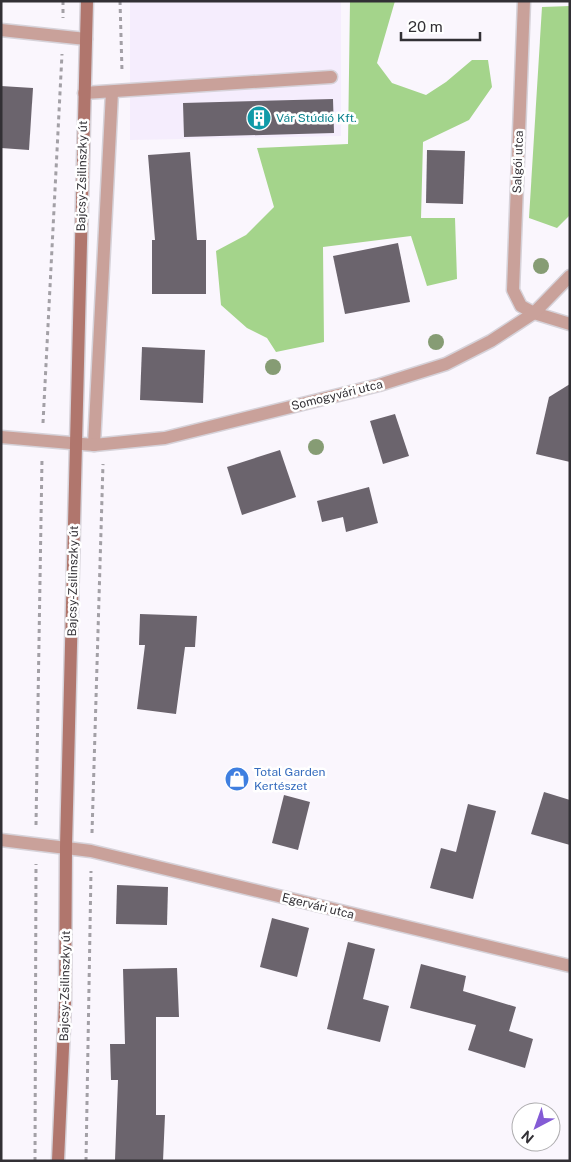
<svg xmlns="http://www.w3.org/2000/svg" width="571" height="1162" font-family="'Public Sans',sans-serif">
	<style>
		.built { fill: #f5edfd }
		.forest { fill: #a4d48b }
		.building { fill: #6b646d }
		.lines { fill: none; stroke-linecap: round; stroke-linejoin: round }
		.lane-casing { stroke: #d6d2d9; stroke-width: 15 }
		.street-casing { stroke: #d6d2d9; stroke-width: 15 }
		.secondary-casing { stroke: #d6d2d9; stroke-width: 15 }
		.path { stroke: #a3a0a6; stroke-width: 3; stroke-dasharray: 4 4; stroke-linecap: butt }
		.lane { stroke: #c9a19a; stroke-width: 12 }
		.street { stroke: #c9a19a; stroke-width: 12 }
		.secondary { stroke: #b0766d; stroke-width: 12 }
		.tree { fill: #869c74 }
		.labels { text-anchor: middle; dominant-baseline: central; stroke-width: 5; stroke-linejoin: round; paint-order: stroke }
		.culture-label { font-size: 12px; fill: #0d838f; stroke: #fff; text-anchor: start }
		.street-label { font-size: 12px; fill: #323035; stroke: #fff }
		.shop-label { font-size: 12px; fill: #366cbe; stroke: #fff; text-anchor: start }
	</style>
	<rect width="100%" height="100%" fill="#faf6fd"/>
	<path class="built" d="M130,1H341V136L130,140Z"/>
	<g class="forest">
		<path d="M350,1H395L377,63L392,83L426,95L446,82L472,60H488L492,87L469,120L423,142L421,218H455L457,279L427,286L411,236L323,247L324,342L276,352L267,338L247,328L221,305L216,251L246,235L274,207L257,148L348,144Z"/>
		<path d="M570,6V215L557,228L529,218L542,7Z"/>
	</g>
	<g class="building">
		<path d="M1,86L33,88L29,150L1,148Z"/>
		<path d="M333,99L334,133L184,137L183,103Z"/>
		<path d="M427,150L465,151L463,204L426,203Z"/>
		<path d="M190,152L197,240H206V294H152V240H155L148,155Z"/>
		<path d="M398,243L410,302L345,314L333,256Z"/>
		<path d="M142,347L205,350L203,403L140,400Z"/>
		<path d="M570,384V462L536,454L549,397Z"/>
		<path d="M395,414L409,456L383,464L370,421Z"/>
		<path d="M280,450L296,497L242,515L227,467Z"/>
		<path d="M369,487L378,523L346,532L343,517L322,522L317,501Z"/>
		<path d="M140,614L197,616L195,647H185L176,714L137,709L145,645H139Z"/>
		<path d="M544,792L570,800V845L531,834Z"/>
		<path d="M284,795L310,802L298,850L272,843Z"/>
		<path d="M468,804L496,811L473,899L430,888L441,848L456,852Z"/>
		<path d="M117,885L168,887L167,925L116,924Z"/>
		<path d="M272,918L309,928L297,977L260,967Z"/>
		<path d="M348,942L375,949L363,999L389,1006L380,1042L327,1029Z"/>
		<path d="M421,964L466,976L463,991L516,1007L509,1031L533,1039L525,1068L468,1050L476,1025L410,1008Z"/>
		<path d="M177,968L179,1017H156V1115H165L163,1161L115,1160L118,1080H111L110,1044H125L123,969Z"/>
	</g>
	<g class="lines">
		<defs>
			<g id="lane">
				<path d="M84,93L331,77"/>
				<path d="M94,445L112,92"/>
			</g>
			<g id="street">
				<path d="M524,1L513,290L521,306L534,313L570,324"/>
				<path d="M1,30L86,39"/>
				<path d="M1,437L94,445L165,438L379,385L446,364L491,341L534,313L570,276"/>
				<path d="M1,840L91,851L570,966"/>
			</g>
			<path id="secondary" d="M58,1161L65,1003L66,847L87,1"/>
		</defs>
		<use href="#lane" class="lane-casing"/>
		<use href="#street" class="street-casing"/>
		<use href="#secondary" class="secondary-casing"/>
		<g class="path">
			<path d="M63,1V18"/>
			<path d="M120,1L122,71"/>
			<path d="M43,423L62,54"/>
			<path d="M36,825L42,459"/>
			<path d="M92,833L103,464"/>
			<path d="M35,1161L36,864"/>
			<path d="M86,1161L91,871"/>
		</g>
		<use href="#lane" class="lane"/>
		<use href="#street" class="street"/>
		<use href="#secondary" class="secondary"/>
	</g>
	<g class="tree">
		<circle cx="541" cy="266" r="8"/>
		<circle cx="436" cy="342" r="8"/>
		<circle cx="273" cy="367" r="8"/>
		<circle cx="316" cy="447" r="8"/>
	</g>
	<defs>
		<symbol id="building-disc" viewBox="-11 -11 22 22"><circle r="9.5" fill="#0f9aa8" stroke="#fff"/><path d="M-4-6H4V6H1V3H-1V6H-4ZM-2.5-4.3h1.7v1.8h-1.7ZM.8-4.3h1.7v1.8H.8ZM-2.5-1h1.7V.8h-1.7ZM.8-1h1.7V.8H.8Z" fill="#fff"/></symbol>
		<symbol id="shop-disc" viewBox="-11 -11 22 22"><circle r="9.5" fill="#3f7fe0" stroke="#fff"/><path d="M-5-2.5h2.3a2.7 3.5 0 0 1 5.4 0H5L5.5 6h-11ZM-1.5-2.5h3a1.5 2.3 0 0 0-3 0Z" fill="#fff"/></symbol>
	</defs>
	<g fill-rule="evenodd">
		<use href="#building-disc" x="245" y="104" width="28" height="28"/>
		<use href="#shop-disc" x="223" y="765" width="28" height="28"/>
	</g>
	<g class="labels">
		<g class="culture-label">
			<text x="276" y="118">Vár Stúdió Kft.</text>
		</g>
		<g class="street-label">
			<text transform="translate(518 162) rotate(-88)">Salgói utca</text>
			<text transform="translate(82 176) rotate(-89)">Bajcsy-Zsilinszky út</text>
			<text transform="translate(337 395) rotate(-14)">Somogyvári utca</text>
			<text transform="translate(73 581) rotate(-89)">Bajcsy-Zsilinszky út</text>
			<text transform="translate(318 906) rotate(14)">Egervári utca</text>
			<text transform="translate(65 986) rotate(-89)">Bajcsy-Zsilinszky út</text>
		</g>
		<g class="shop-label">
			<text x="254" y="772">Total Garden<tspan x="254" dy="14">Kertészet</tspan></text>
		</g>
	</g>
	<rect width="571" height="1162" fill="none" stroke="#323035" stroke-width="5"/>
	<g transform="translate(536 1127) rotate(221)"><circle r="24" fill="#ffffff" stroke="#adacae"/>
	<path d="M0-4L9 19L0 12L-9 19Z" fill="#845bd5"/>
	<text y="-8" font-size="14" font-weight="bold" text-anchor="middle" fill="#323035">N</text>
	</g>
	<path d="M401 32v8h79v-8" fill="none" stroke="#323035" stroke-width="2.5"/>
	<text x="408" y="32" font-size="15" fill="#323035" stroke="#ffffff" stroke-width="4" paint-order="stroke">20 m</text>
</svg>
